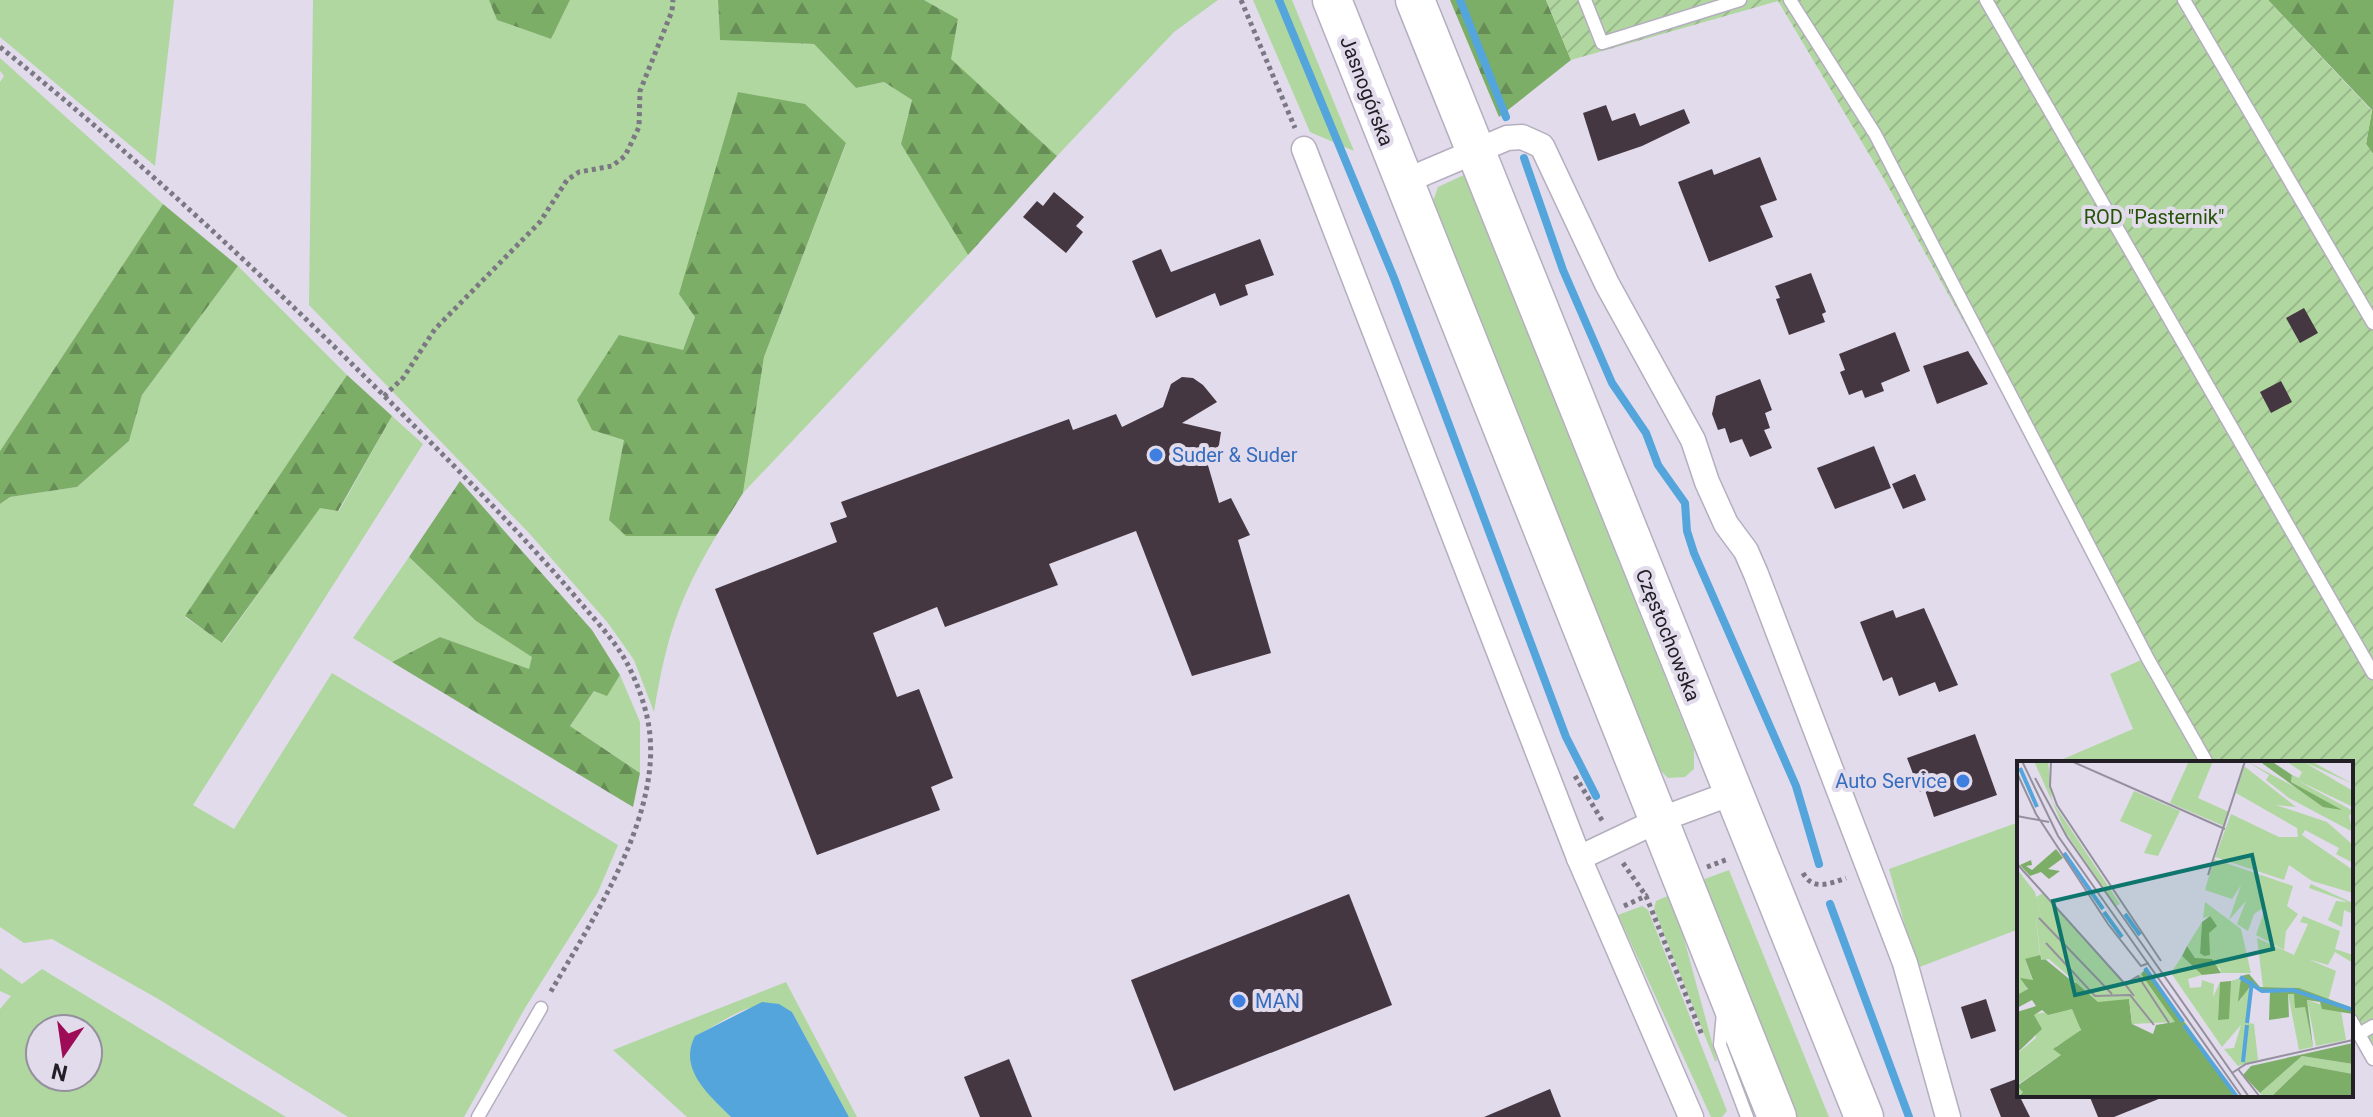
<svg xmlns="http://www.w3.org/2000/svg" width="2373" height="1117" font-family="Roboto,sans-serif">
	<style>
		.green { fill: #b1d7a0; fill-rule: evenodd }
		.forest { fill: url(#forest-firs) }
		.garden { fill: url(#garden-furrows) }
		.water { fill: #54a5db }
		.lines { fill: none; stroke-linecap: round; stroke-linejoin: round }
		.stream { stroke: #54a5db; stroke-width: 8 }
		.building { fill: #443741 }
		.lane-casing { stroke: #b4aebf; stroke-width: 15 }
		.street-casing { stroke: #b4aebf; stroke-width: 27 }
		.primary-casing { stroke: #b4aebf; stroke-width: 41 }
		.path { stroke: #7c7883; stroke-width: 5; stroke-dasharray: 4 4; stroke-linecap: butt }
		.lane { stroke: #fff; stroke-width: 12 }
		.street { stroke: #fff; stroke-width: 24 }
		.primary { stroke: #fff; stroke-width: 38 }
		.shop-dot { fill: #3f7fe0; stroke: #e1dbec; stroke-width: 3 }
		.labels { text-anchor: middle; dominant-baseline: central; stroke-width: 8; stroke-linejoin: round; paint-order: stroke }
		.street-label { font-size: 20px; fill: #222026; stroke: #e1dbec }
		.park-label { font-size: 20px; fill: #265306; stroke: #e1dbec }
		.shop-label { font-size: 20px; fill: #366cbe; stroke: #e1dbec; text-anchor: start }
		.inset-river { fill: none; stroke: #54a5db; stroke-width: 4 }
		.inset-road { fill: none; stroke: #95909d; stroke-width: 2 }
		.view { fill: #0f766e; fill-opacity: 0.15; stroke: #0f766e; stroke-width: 4 }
		.inset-edge { fill: none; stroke: #222026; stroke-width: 4 }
	</style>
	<defs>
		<pattern id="forest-firs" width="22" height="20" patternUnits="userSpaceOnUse" patternTransform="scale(2)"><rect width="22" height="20" fill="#7dae67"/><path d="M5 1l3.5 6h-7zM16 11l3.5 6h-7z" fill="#668d55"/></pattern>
		<pattern id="garden-furrows" width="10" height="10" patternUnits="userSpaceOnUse" patternTransform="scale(2)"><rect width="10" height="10" fill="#b1d7a0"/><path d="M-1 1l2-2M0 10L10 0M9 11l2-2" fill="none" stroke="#98b88a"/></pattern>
	</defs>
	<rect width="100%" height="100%" fill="#e1dbec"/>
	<g class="green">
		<path d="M0,0H174L155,166L0,37Z"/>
		<path d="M313,0H489L497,20L551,39L570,0H718L720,39L814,44L856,88L884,82L912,100L901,144L968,255L743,493L764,357L846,144L695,317L683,350L625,440L626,536H716C678,600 666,639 654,712L634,660L608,623L529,533L309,305Z"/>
		<path d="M924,0H1218L1174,32L1057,156L950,59L958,19Z"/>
		<path d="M1253,0H1292L1354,151L1310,132Z"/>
		<path d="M0,58L163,204L0,451V82L4,76L0,71Z"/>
		<path d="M1464,175L1694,749V769L1685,777L1668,778L1656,766L1432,204L1438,187Z"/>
		<path d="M238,266L347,375L185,617L223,643L320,507L339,511L392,416L423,444L193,805L234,829L332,673L618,845L598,892L525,1008L464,1117H348L160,1000L52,939L24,943L0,927V504L10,497L77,487L129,441L142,395Z"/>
		<path d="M409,557L476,621L533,657L529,670L440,637L392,662L353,638Z"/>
		<path d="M2150,656L2210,763H2054L2133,729L2110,674Z"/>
		<path d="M620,675L640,722V773L570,726L595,690L607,695Z"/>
		<path d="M2019,822V929L1917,968L1889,869Z"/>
		<path d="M1729,870L1829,1117H1797L1702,880Z"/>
		<path d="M1672,894L1717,1061H1715L1654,909L1656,901Z"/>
		<path d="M1642,906L1648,910L1727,1111L1722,1117H1711L1618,915Z"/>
		<path d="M0,968L22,984L42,969L286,1117H0V1009L11,996L0,991ZM40,1029H88V1077H40Z"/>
		<path d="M786,982L857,1117H849L792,1012C759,992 726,1020 696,1036L720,1106L731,1117H687L613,1050Z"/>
	</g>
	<g class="forest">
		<path d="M489,0H570L551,39L497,20Z"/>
		<path d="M718,0H924L958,19L951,59L1057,156L968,255L901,144L912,100L884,82L856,88L814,44L720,40Z"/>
		<path d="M1450,0H1546L1571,60L1499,117Z"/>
		<path d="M2268,0H2373V154L2366,144L2372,110Z"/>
		<path d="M738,92L805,104L846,143L764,357L743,493L716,536H626L609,520L624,440L592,430L577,400L619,335L683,350L695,317L679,294Z"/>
		<path d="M163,204L238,266L142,395L129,441L77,487L10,497L0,504V451Z"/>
		<path d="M347,375L392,416L338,511L320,508L222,643L185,616Z"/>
		<path d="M460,481L592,630L620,675L607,696L594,691L570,726L640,773L633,807L392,662L440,637L529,669L532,657L476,621L409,557Z"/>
	</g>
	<path class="garden" d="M1546,0H2268L2372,111L2366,144L2373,154V1055L2351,1016V763H2210L1885,181L1778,1L1571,60Z"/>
	<path class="water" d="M762,1002L779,1004L792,1012L849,1117H731C708,1094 678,1069 695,1036Z"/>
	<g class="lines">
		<g class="stream">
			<path d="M1279,0L1394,278L1566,737L1596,796"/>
			<path d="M1460,0L1506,117"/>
			<path d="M1524,158L1563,270L1612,383L1646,433L1658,465L1685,503L1687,531L1694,553L1796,786L1819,864"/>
			<path d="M1830,904L1909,1117"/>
		</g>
	</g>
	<g class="building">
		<path d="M1606,105L1612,121L1635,113L1640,126L1684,109L1690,123L1642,146L1598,161L1583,113Z"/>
		<path d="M1760,157L1777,200L1760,206L1773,237L1709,262L1678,182L1712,169L1714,175Z"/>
		<path d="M1054,192L1084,217L1076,226L1083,232L1066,253L1023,217L1037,201L1043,206Z"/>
		<path d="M1260,239L1274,275L1245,285L1248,295L1220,306L1215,293L1156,318L1132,261L1161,249L1171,272Z"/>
		<path d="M1811,273L1826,312L1822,314L1825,322L1789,335L1776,299L1780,298L1775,286Z"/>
		<path d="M2304,308L2318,333L2300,343L2286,318Z"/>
		<path d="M1895,332L1910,371L1881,383L1884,391L1865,398L1862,390L1849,395L1840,372L1845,370L1839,354Z"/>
		<path d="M1968,351L1988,384L1937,404L1923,366Z"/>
		<path d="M1182,377L1193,378L1203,385L1217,402L1182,423L1221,432L1219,445L1207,462L1219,503L1231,498L1250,535L1238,540L1271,653L1192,676L1136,531L1049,564L1058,585L945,627L937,607L873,633L897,697L919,689L953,778L931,787L940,810L817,855L715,589L837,542L830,523L847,517L841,502L1069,419L1073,430L1116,414L1122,427L1163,407L1171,384Z"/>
		<path d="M1760,379L1772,410L1765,413L1770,428L1764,430L1772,448L1750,457L1742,439L1730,443L1725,428L1718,430L1712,414L1716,396Z"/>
		<path d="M2281,381L2292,402L2271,413L2260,392Z"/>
		<path d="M1874,446L1891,488L1835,509L1817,468Z"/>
		<path d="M1915,474L1926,500L1903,509L1892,484Z"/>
		<path d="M1924,608L1958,685L1939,692L1935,682L1899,696L1892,677L1883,681L1860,622L1893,610L1896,618Z"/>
		<path d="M1975,734L1997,795L1934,817L1925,790L1920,792L1907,758Z"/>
		<path d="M1349,894L1392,1005L1174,1091L1131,980Z"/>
		<path d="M1986,999L1996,1031L1971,1039L1961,1007Z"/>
		<path d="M1009,1059L1032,1117H980L964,1077Z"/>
		<path d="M2019,1078V1095L2030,1117H2001L1990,1089Z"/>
		<path d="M1550,1089L1561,1117H1484Z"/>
		<path d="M2089,1095H2166V1096L2114,1117H2098Z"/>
	</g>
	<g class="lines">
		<defs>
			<g id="lane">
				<path d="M1585,0L1602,43L1740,0"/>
				<path d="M1790,0L1875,134L2148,659L2207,763"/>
				<path d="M1986,0L2373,673"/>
				<path d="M2184,0L2373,323"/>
				<path d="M1723,1013L1720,1045L1747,1117"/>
				<path d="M2351,1020L2373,1059"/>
				<path d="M2359,1034L2373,1026"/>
				<path d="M478,1117L541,1008"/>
			</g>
			<g id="street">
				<path d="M1304,149L1579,858L1691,1117"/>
				<path d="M1403,182L1507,138L1522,137L1542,146L1607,284L1693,440L1707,482L1726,524L1746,551L1756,574L1905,963L1948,1117"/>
				<path d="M1579,858L1659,820L1732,793"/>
			</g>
			<g id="primary">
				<path d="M1332,0L1777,1117"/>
				<path d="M1415,0L1864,1117"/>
			</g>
		</defs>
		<use href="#lane" class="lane-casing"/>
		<use href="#street" class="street-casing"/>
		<use href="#primary" class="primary-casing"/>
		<g class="path">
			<path d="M1241,0L1295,128"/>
			<path d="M0,47C162,177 311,321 457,469C499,512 540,555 579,601C596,621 616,642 628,665C639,687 648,712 650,736C658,822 591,922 550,993"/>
			<path d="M384,396L403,378L435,329L540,222L567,180L579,172L612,166L625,156L639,127L640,91L672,11L673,0"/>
			<path d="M1575,776L1603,822"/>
			<path d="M1623,863L1646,896L1702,1035"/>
			<path d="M1707,867L1728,859"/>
			<path d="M1803,873C1813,891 1829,884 1846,878"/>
			<path d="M1624,906L1648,895"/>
		</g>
		<use href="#lane" class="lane"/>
		<use href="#street" class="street"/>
		<use href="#primary" class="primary"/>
	</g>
	<g class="shop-dot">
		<circle cx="1156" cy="455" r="8"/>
		<circle cx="1963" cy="781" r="8"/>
		<circle cx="1239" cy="1001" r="8"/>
	</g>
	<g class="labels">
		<g class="street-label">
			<text transform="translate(1367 91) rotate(69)">Jasnogórska</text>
			<text transform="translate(1668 635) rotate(68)">Częstochowska</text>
		</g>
		<g class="park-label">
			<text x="2154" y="217">ROD "Pasternik"</text>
		</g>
		<g class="shop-label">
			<text x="1172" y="455">Suder &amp; Suder</text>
			<text x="1947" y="781" text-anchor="end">Auto Service</text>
			<text x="1255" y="1001">MAN</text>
		</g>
	</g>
	<g transform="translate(2017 761)">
		<rect width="336" height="336" fill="#e1dbec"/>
		<path d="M17,0H31L35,40L103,143L99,145L49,72ZM172,0H196L181,37L212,51L207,65L153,42ZM229,0L323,50L274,21L275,14L282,17L285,11L269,0H294L336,23L287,1L336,30V46L280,19L336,50L332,55L336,71L272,37L249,19L252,14ZM227,5L279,46L259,44L310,61L336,84V102L319,93L322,87L288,69L285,74L336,109V132L295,120L272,104L267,119L198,96L214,53L262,76H281L280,67L219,32ZM117,30L163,50L141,95L127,92L135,74L103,60ZM197,98L276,125L270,145L281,153L269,170L267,189L239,174L249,145L237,153L231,170L220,163L229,140L212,159L224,124L215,138L188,129ZM0,108L18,131L24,156L19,159L23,194L8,199L16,220H8L10,229L0,234ZM294,123L336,142V153L327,149L325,166L311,159L319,140L331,141L292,127ZM188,141L224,168L234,212H204L203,207L178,197L170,185L185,161L183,192L195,163L193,155L186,157ZM286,155L323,170L318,188L336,194V202L318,191L311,204L291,198L319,210L311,240L281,227L246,226L240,177L277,194L291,163L283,161ZM165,195L185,214L171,218L173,227L184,226L185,219L197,223L196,236L203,221L201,258L210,245L214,220L223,217L224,241L226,229L235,228L232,262L237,263L241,299L221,305L207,288L217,287L224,264L205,286L154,212ZM271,233H278L288,245L296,286L282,289ZM290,239L324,250L329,279L299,285ZM55,248L64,265L62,274L39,285L44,294L0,324L6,331L0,336V300L2,291L19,277L17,253ZM285,295L336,303V313L287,304L254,336H246L243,332Z" fill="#b1d7a0"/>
		<path d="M242,0H254L275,14L274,21L325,49L306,46ZM39,88L46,97L31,108L43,110L32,118L24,111L13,115L3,104L14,99L15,104L9,105L15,109ZM193,155L200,165L192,172L193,194L187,195L183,192L185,161ZM170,185L178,197L195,198L204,212L185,214L165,195ZM23,194L56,221L112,238L115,263L136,273L139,264L157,261L124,213L129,207L221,336H1L6,331L0,325L44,294L36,288L64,269L55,248L31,254L25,249L17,254L25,268L2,290L0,300V251L19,245L15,239L0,247V234L11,228L3,217L16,219L8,198ZM232,213L243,226L282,227L336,247V253L305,248L303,241L290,239L296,286L288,246L278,247L277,233H271L272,256L252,259L253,230H243L236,222L221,241L224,215ZM214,220L212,258L201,259L203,221ZM336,282V303L285,295L243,332L226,314L234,305ZM287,304L336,313V336H254Z" fill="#7dae67"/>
		<path d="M26,132L107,222L124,213L158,261L115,263L112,238L81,241L32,198L24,199L19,158L24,156L19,136Z" fill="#b1d7a0"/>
		<path class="inset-river" d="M3,7L20,46M47,92L86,148M87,151L105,176M108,153L123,174M128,207L166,261M223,216L245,230L276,229L336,249M230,262L235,220M167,264L220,336M226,301L230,264"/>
		<path class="inset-road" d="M5,0L41,75L225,336M34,0L33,25L40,44L144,200M54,0L208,68M0,12L19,53L91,163L124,205L132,202M18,17L50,76L232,336M0,55L32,61M1,104L108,223M191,114L228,0M22,157L95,233M29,182L78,235L113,234L137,264M117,235L108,223L121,215L152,262M221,308L243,336M215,312L229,303L336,279"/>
		<path class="view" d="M235,94L256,188L58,234L36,140Z"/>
		<rect width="336" height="336" class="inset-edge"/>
	</g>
	<g transform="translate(64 1053) rotate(193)"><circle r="38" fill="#e1dbec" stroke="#95909d" stroke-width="2"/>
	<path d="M0-6L14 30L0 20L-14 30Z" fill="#9e0c57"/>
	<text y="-12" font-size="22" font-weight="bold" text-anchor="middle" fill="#222026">N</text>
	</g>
</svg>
